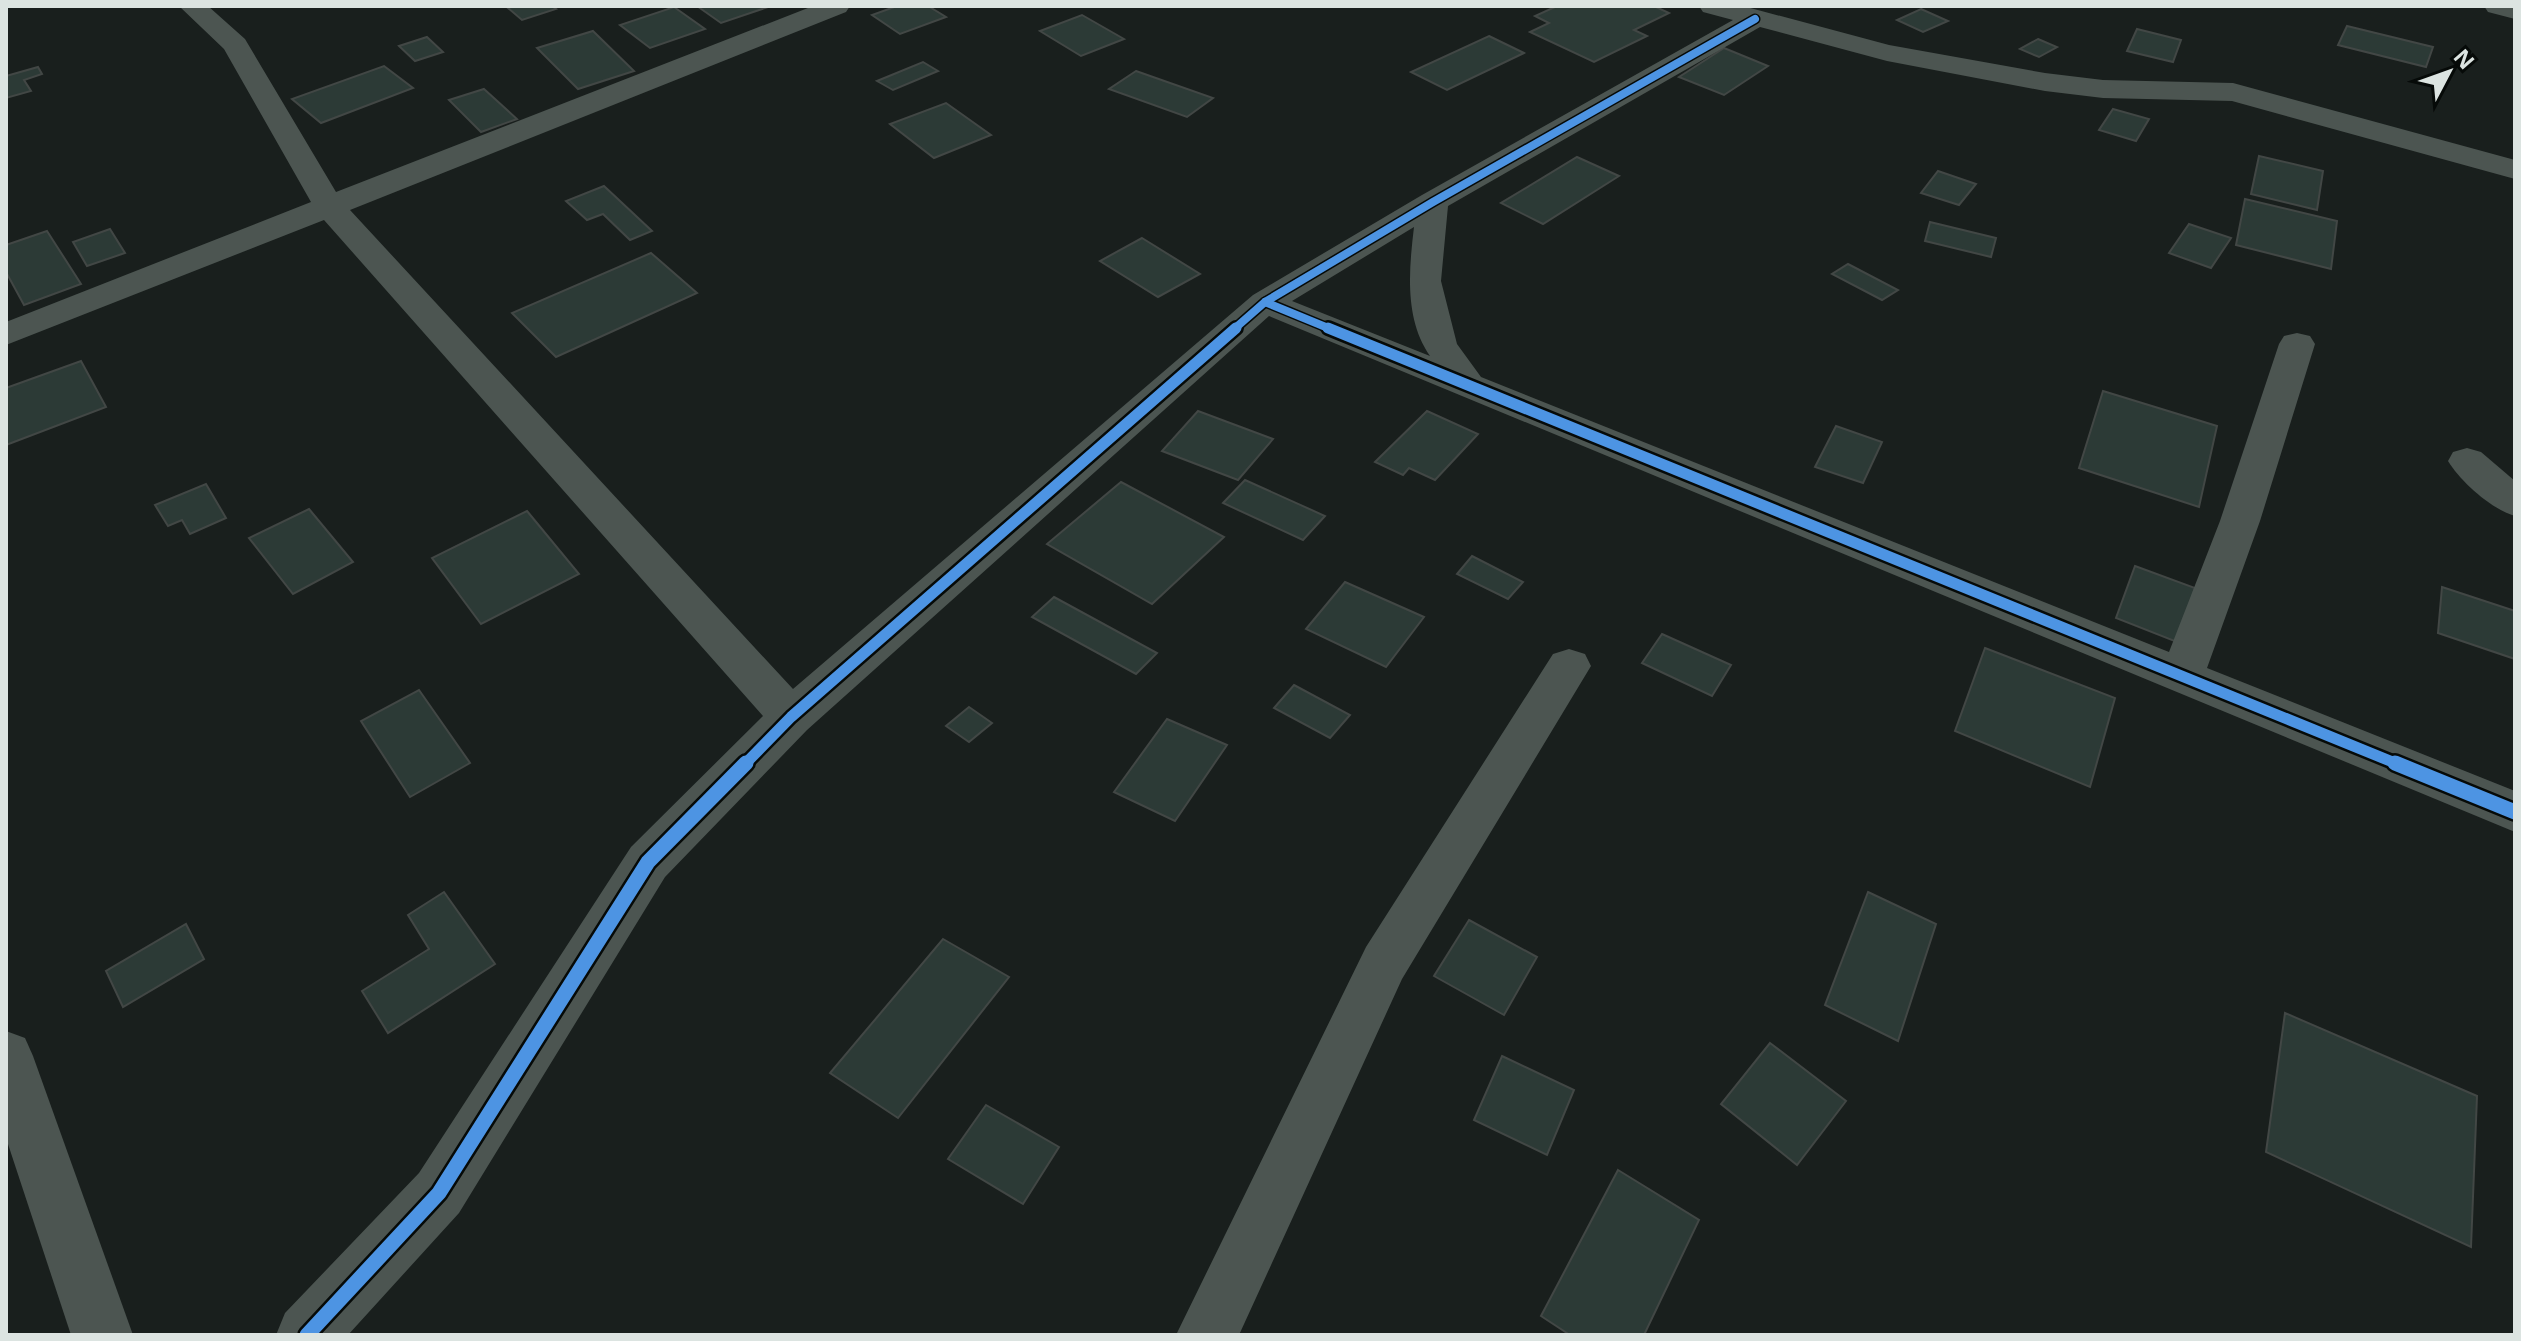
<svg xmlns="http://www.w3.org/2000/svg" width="2521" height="1341" font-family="'Open Sans',sans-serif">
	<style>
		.building { fill: #2c3a36; stroke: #424745; stroke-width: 2 }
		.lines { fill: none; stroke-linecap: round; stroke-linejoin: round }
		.minor { fill: #4c5551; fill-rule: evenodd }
		.cycleway-far2-casing { stroke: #060a08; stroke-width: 11 }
		.cycleway-far1-casing { stroke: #060a08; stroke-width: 16 }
		.cycleway-casing { stroke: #060a08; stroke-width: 20 }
		.cycleway-far2 { stroke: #4d94e3; stroke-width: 8 }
		.cycleway-far1 { stroke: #4d94e3; stroke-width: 11 }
		.cycleway { stroke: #4d94e3; stroke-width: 15 }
	</style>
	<rect width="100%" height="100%" fill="#191f1d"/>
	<g class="building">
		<path d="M513,6H552L556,9L522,20L508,8Z"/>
		<path d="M697,6H767L768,7L721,23Z"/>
		<path d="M897,6H928L946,17L900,34L872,15Z"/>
		<path d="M1557,6H1654L1669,13L1634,30L1647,36L1594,62L1530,32L1549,23L1535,16Z"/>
		<path d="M674,7L705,29L650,48L620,25Z"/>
		<path d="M1921,9L1948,21L1923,32L1897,20Z"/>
		<path d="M1082,15L1124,39L1081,56L1040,31Z"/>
		<path d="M2347,26L2433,47L2426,67L2338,45Z"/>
		<path d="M2137,29L2181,40L2173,62L2127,51Z"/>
		<path d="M593,31L634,71L578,89L537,48Z"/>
		<path d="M1489,36L1524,53L1447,90L1411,72Z"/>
		<path d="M427,37L443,52L415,61L399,46Z"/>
		<path d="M2038,39L2057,47L2039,57L2020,49Z"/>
		<path d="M1724,48L1768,66L1724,95L1679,77Z"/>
		<path d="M923,62L938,71L893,90L877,81Z"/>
		<path d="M384,66L413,88L321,123L292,99Z"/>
		<path d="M38,67L42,74L24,80L31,91L6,98V76Z"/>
		<path d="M1136,71L1213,98L1187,117L1109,89Z"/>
		<path d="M484,89L517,119L481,132L449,100Z"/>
		<path d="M946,103L991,135L934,158L890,124Z"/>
		<path d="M2113,109L2149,119L2136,141L2099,130Z"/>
		<path d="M2259,156L2323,171L2317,210L2251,194Z"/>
		<path d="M1577,157L1619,176L1543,224L1501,203Z"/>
		<path d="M1938,171L1976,184L1959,205L1921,193Z"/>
		<path d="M604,186L652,231L630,240L603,214L587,220L566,201Z"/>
		<path d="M2245,199L2337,221L2331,269L2236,245Z"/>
		<path d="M1930,222L1996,238L1991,257L1925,241Z"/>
		<path d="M2189,224L2231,238L2211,268L2169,253Z"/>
		<path d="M110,229L125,253L87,266L73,242Z"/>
		<path d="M47,231L81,284L24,305L6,272V245Z"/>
		<path d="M1142,238L1200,274L1158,297L1100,261Z"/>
		<path d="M651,253L697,293L556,357L512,313Z"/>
		<path d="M1848,264L1898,290L1882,300L1832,274Z"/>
		<path d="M81,361L106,407L6,445V388Z"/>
		<path d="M2103,391L2217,426L2199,507L2079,468Z"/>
		<path d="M1198,411L1273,439L1238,480L1162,451Z"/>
		<path d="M1427,411L1478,434L1435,480L1409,468L1403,475L1375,462Z"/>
		<path d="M1836,426L1882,442L1863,483L1815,467Z"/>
		<path d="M1245,480L1325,516L1303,540L1223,503Z"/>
		<path d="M1121,482L1224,537L1152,604L1047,544Z"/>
		<path d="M206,484L226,518L190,534L182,520L168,526L155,505Z"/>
		<path d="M309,509L353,562L293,594L249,538Z"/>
		<path d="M527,511L579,574L481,624L432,558Z"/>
		<path d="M1472,556L1523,582L1508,599L1457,574Z"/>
		<path d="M2135,566L2195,588L2177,642L2116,618Z"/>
		<path d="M1345,582L1424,617L1386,667L1306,629Z"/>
		<path d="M2442,587L2515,611V659L2438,633Z"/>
		<path d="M1054,597L1157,653L1136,674L1032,617Z"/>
		<path d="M1662,634L1731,665L1712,696L1642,663Z"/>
		<path d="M1985,648L2115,698L2090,787L1955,731Z"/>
		<path d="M1294,685L1350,715L1330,738L1274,708Z"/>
		<path d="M419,690L470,763L410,797L361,721Z"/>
		<path d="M969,707L992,723L969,742L946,726Z"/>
		<path d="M1167,719L1227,745L1175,821L1114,792Z"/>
		<path d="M444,892L495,964L388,1033L362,991L429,949L408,915Z"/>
		<path d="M1868,892L1936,924L1898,1041L1825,1005Z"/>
		<path d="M1469,920L1537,957L1504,1015L1434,976Z"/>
		<path d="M186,924L204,959L123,1007L106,971Z"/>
		<path d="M943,939L1009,977L898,1118L830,1073Z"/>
		<path d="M2285,1013L2477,1096L2471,1247L2266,1152Z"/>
		<path d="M1770,1043L1846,1101L1797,1165L1721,1104Z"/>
		<path d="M1502,1056L1574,1090L1547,1155L1474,1120Z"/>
		<path d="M986,1105L1059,1147L1023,1204L948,1159Z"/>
		<path d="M1618,1170L1699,1220L1644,1335H1570L1541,1316Z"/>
	</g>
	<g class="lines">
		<g class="minor">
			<path d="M179,6H208L245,39L336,192L813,6H850L846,12L350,210L793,689L1253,295L1422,195L1733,20L1703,12L1699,6H1743L1889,45L2045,73L2103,80L2233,83L2515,160V179L2232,101L2103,98L2045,91L1887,61L1760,27L1448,206L1441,281L1457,344L1481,377L2169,652L2220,521L2279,344L2284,336L2297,333L2310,336L2315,344L2260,521L2207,668L2515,791V832L1269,316L807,730L665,877L459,1213L348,1335H276L285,1313L419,1173L631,847L763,716L324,220L6,345V322L311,202L224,49ZM1414,227C1409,269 1404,319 1430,356L1292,301Z"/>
			<path d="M2484,6H2515V19L2488,12Z"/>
			<path d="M2467,448L2481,452L2515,481V516C2491,509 2461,482 2448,461L2453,452Z"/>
			<path d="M1569,649L1585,654L1591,666L1402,979L1239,1335H1176L1366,947L1553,654Z"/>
			<path d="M6,1031L25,1038L33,1056L133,1335H71L6,1138Z"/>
		</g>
		<defs>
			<g id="cycleway-far2">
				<path d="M1265,302L1333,330"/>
				<path d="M1233,330L1265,302L1433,202L1755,19"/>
			</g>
			<g id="cycleway-far1">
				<path d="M1328,328L2400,765"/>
				<path d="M744,765L791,717L1236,328"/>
			</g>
			<g id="cycleway">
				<path d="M2395,763L2515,812"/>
				<path d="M307,1335L439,1193L648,862L746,763"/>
			</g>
		</defs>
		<use href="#cycleway-far2" class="cycleway-far2-casing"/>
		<use href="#cycleway-far1" class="cycleway-far1-casing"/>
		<use href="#cycleway" class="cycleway-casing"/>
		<use href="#cycleway-far2" class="cycleway-far2"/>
		<use href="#cycleway-far1" class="cycleway-far1"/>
		<use href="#cycleway" class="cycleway"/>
	</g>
	<rect width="2521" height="1341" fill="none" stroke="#dce4e1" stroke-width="16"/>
	<g transform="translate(2449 72) rotate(49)" stroke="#060a08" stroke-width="6" paint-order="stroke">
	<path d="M0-6L14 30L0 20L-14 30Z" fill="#dce4e1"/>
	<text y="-12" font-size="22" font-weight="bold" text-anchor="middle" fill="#dce4e1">N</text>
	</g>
</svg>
